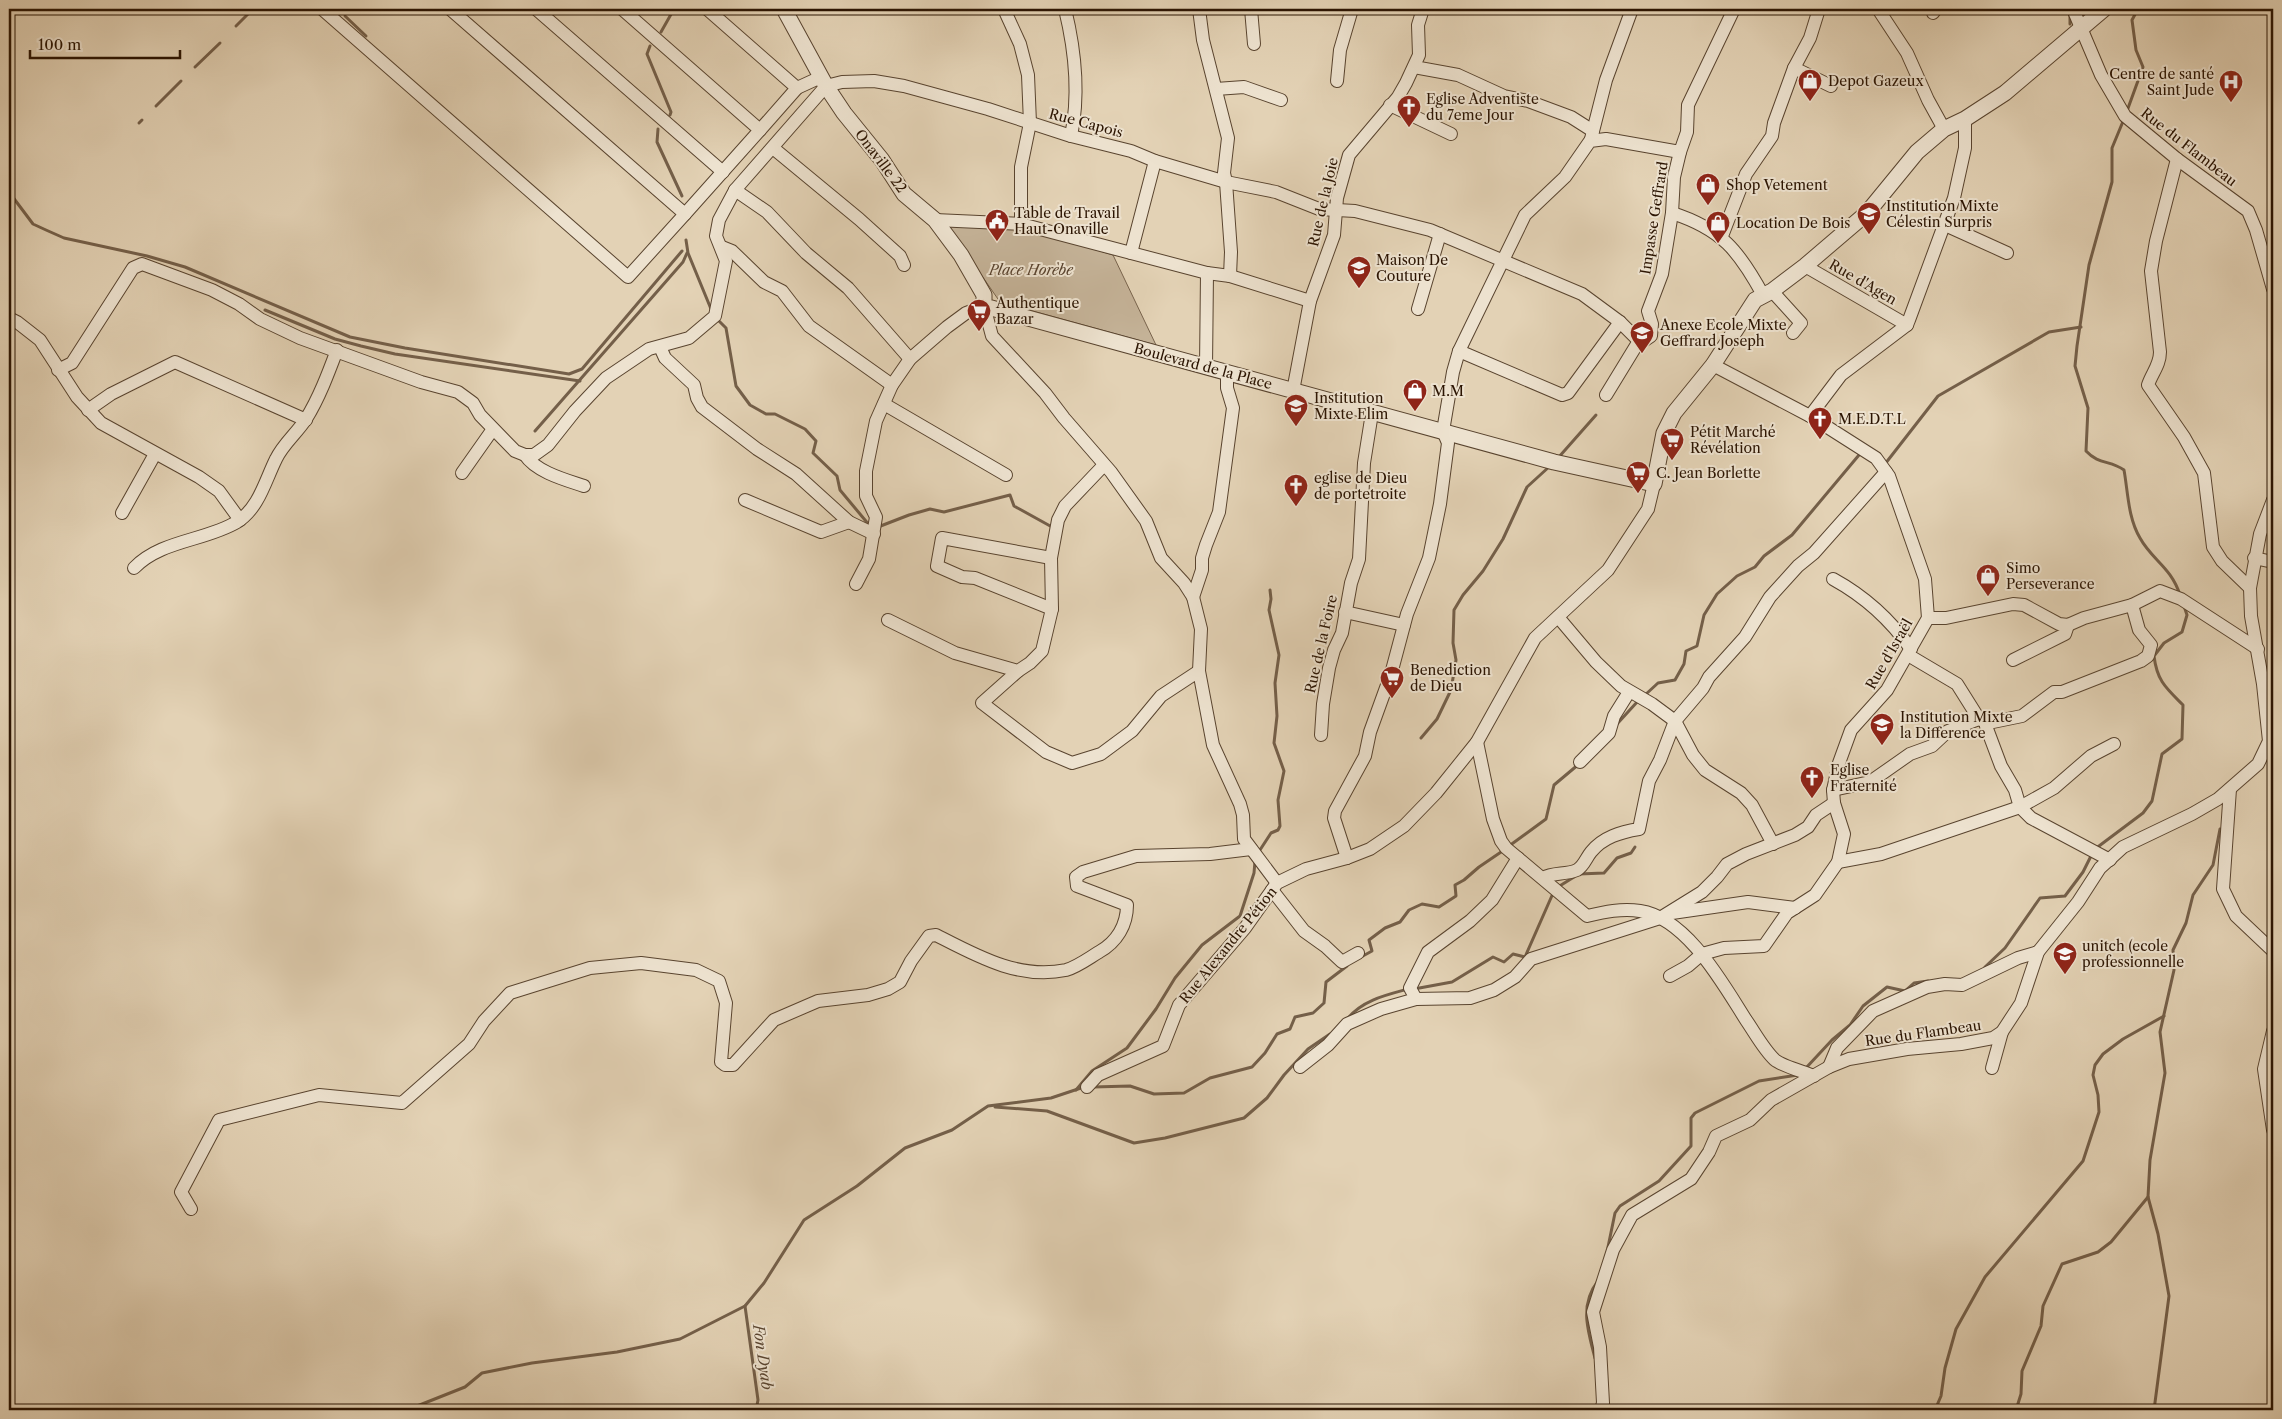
<svg xmlns="http://www.w3.org/2000/svg" width="2282" height="1419" font-family="'Libre Caslon Text',serif">
	<style>
		.green { fill: #c4b297; stroke: #78634c }
		.lines { fill: none; stroke-linecap: round; stroke-linejoin: round }
		.stream { stroke: #745f49; stroke-width: 3 }
		.minor-casing { stroke: #59442f; stroke-width: 14 }
		.tertiary-casing { stroke: #59442f; stroke-width: 17 }
		.minor { stroke: #ede2cf; stroke-width: 12 }
		.tertiary { stroke: #ede2cf; stroke-width: 15 }
		.labels { text-anchor: middle; dominant-baseline: central; stroke-width: 4; stroke-linejoin: round; paint-order: stroke }
		.poi-label { font-size: 14px; fill: #2b1402; stroke: #ede2cf; text-anchor: start }
		.street-label { font-size: 14px; fill: #2b1402; stroke: #ede2cf }
		.park-label { font-size: 14px; font-style: italic; fill: #59432f; stroke: #ede2cf }
		.water-label { font-size: 15px; font-style: italic; fill: #5b4631; stroke: #ede2cf }
	</style>
	<rect width="100%" height="100%" fill="#e3d2b5"/>
	<filter id="stains"><feTurbulence type="fractalNoise" baseFrequency=".004" numOctaves="4"/><feColorMatrix values="0 0 0 0 .2 0 0 0 0 .09 0 0 0 0 .02 0 0 0 .5 -.17"/></filter>
	<radialGradient id="worn" r=".72"><stop offset=".6" stop-color="#630" stop-opacity="0"/><stop offset="1" stop-color="#630" stop-opacity=".3"/></radialGradient>
	<path class="green" d="M944,221L1012,224L1113,255L1156,345L1000,302Z"/>
	<g class="lines">
		<g class="stream">
			<path d="M2070,15V24"/>
			<path d="M345,16L366,36"/>
			<path d="M236,26L253,9"/>
			<path d="M661,32L674,9"/>
			<path d="M650,46L647,54L671,112L670,115"/>
			<path d="M195,67L220,43"/>
			<path d="M156,106L181,81"/>
			<path d="M2127,111L2143,67L2136,50L2132,20L2138,9"/>
			<path d="M2124,119L2112,148V182L2089,265L2077,346L2075,366L2088,408L2086,451C2099,465 2110,460 2124,470C2128,492 2128,518 2140,538C2152,560 2171,567 2180,595"/>
			<path d="M139,123L142,120"/>
			<path d="M658,129L657,142L682,196"/>
			<path d="M9,192L33,224L46,230L64,238L147,256L185,267L350,337L405,348L569,374L582,369L682,251"/>
			<path d="M686,240L688,253L711,309"/>
			<path d="M265,310L335,339L361,346L395,354L580,381"/>
			<path d="M717,319L726,328L736,386L750,405L766,414H775L805,429L816,441L813,453L837,476L840,490L870,526"/>
			<path d="M535,431L683,262L687,253"/>
			<path d="M1558,458L1596,415"/>
			<path d="M1885,464L1938,396L2049,332L2081,327"/>
			<path d="M878,527L909,515L930,509L944,512L1010,495L1014,506L1052,527"/>
			<path d="M1645,695L1658,683L1675,680L1684,664L1686,651L1697,646L1704,615L1717,594L1737,576L1755,567L1764,556L1792,535L1859,455"/>
			<path d="M1617,724L1638,701"/>
			<path d="M1421,738L1437,719L1451,690L1456,660L1453,643L1454,610L1463,595L1483,571L1503,539L1527,487L1550,466"/>
			<path d="M1509,846L1546,819L1554,785L1579,764"/>
			<path d="M2095,849L2143,813L2152,801L2162,754L2182,739L2183,705C2166,688 2157,681 2154,656L2164,643L2182,632L2187,615L2184,606"/>
			<path d="M1258,853L1271,833L1278,830L1280,826L1278,800L1284,771L1274,743L1277,716L1275,683L1279,655L1269,610L1271,599L1270,590"/>
			<path d="M1579,874L1604,873L1617,858L1631,853L1635,847"/>
			<path d="M1558,887L1574,877"/>
			<path d="M1361,957L1372,951L1369,940L1385,928L1400,922L1409,910L1422,904L1439,907L1456,896L1455,885L1464,880L1479,867L1504,850"/>
			<path d="M1985,967L2005,948L2040,898L2065,896L2083,872L2092,854"/>
			<path d="M1414,989L1452,982L1493,957L1504,962L1513,954L1525,957L1554,891"/>
			<path d="M1348,1018C1363,1000 1386,995 1408,989"/>
			<path d="M1805,1069L1832,1040L1850,1025L1863,1006L1887,987L1905,991L1914,983L1928,981"/>
			<path d="M1093,1087L1130,1086L1154,1094L1184,1093L1210,1078L1252,1067L1265,1053L1277,1034L1290,1029L1295,1017L1313,1013L1324,1003L1326,982L1347,966"/>
			<path d="M1076,1090L1092,1071L1127,1048L1156,1009L1175,978L1202,945L1240,916L1254,873L1255,861"/>
			<path d="M995,1107L1047,1111L1134,1143L1165,1138L1244,1118L1267,1098L1284,1075L1308,1049L1330,1034"/>
			<path d="M1608,1247L1615,1213L1620,1206L1659,1181L1691,1146V1118L1695,1113L1759,1081L1798,1075"/>
			<path d="M745,1306L758,1400L756,1410"/>
			<path d="M1595,1358C1588,1331 1579,1305 1598,1281"/>
			<path d="M407,1410L465,1387L482,1373L532,1363L617,1352L680,1339L745,1306L764,1283L804,1220L857,1186L905,1148L952,1130L988,1106L1051,1098L1084,1087"/>
			<path d="M1935,1410L1941,1396L1945,1368L1956,1329L1985,1277L2083,1161L2099,1112L2098,1095L2093,1075L2095,1065L2103,1054L2123,1039L2164,1016"/>
			<path d="M2016,1410L2021,1394L2022,1371L2041,1326L2043,1306L2062,1264L2098,1252L2111,1242L2148,1197"/>
			<path d="M2154,1410L2169,1296L2158,1234L2148,1197L2150,1160L2165,1073L2160,1032L2174,970L2173,950L2186,923L2193,895L2213,865L2220,829"/>
		</g>
		<defs>
			<g id="minor">
				<path d="M322,9L628,277L685,214"/>
				<path d="M450,9L685,214L760,130L622,9"/>
				<path d="M536,9L723,172"/>
				<path d="M707,9L797,88L760,130"/>
				<path d="M1004,9L1020,44L1028,75L1030,123L1021,167V224"/>
				<path d="M1065,9C1075,50 1080,93 1071,136"/>
				<path d="M1199,9L1203,40L1228,138L1224,173L1226,182L1231,252L1230,276"/>
				<path d="M1251,9L1254,44"/>
				<path d="M1878,9L1907,53L1928,100L1944,129"/>
				<path d="M2073,9L2101,75L2125,116L2177,159L2248,211L2256,230L2273,289"/>
				<path d="M1933,13L1936,9"/>
				<path d="M1414,67L1458,75L1504,96L1528,101L1571,117L1593,131"/>
				<path d="M1794,68L1831,86"/>
				<path d="M1337,81L1340,50L1352,9"/>
				<path d="M797,88L821,77"/>
				<path d="M1216,89L1244,87L1281,100"/>
				<path d="M1390,105L1451,134"/>
				<path d="M1591,139L1606,80L1632,9"/>
				<path d="M773,148L859,219L900,256L904,265"/>
				<path d="M2177,159L2156,241L2151,271L2160,352C2160,365 2152,373 2148,385L2184,437L2204,473L2213,547L2222,561L2250,588"/>
				<path d="M735,190L767,212L806,253L848,288L910,359"/>
				<path d="M1672,213C1722,229 1739,251 1763,295"/>
				<path d="M935,220L1021,224L1207,273L1230,276L1310,301"/>
				<path d="M1943,224L2007,253"/>
				<path d="M1722,236L1746,174L1772,136L1774,123L1794,68L1810,38L1819,9"/>
				<path d="M722,247L732,251L764,282L782,291L809,326L892,385"/>
				<path d="M1131,253L1155,161"/>
				<path d="M1805,266L1907,325"/>
				<path d="M1772,291L1801,323L1793,333"/>
				<path d="M1418,309L1440,234"/>
				<path d="M9,318L17,322L40,340L77,397L101,423L199,477L219,491L240,520"/>
				<path d="M660,347L665,358L694,385L697,398L702,407L757,449L796,474L849,522L874,534"/>
				<path d="M1459,351L1562,395L1568,393L1620,322"/>
				<path d="M1206,367L1207,273"/>
				<path d="M58,370L72,363L133,268L142,264L212,290L239,304L260,319L300,338L421,382L458,392L473,403L480,415L515,451L525,455H534L548,445L575,411L606,378L649,349L689,338L715,316L726,261L716,236L719,220L735,190L826,86L842,82L874,81L904,86L988,109L1071,136L1131,151L1155,161L1226,182L1276,192L1319,209L1355,211L1430,230L1582,294L1620,322L1639,341"/>
				<path d="M1293,391L1310,301L1334,235L1337,198L1349,155L1398,97L1406,83L1419,55L1418,25L1423,9"/>
				<path d="M1606,395L1639,341L1645,340L1651,336L1652,324L1648,311L1662,274L1672,213L1674,177L1680,152L1687,132L1688,105L1734,9"/>
				<path d="M884,404L1006,475"/>
				<path d="M88,410L111,394L175,362L306,420"/>
				<path d="M1810,416L1841,375L1907,325L1909,320L1954,198L1965,148V119"/>
				<path d="M525,455C536,472 566,480 584,486"/>
				<path d="M462,473L493,429"/>
				<path d="M745,500L821,532L849,522"/>
				<path d="M122,513L155,454"/>
				<path d="M1051,558L942,538L937,566L962,577L975,578L1052,609"/>
				<path d="M2254,558L2273,562"/>
				<path d="M134,568C161,540 205,541 237,522C259,508 265,481 276,459C283,444 297,433 306,419C319,398 328,374 337,350"/>
				<path d="M1833,579C1864,596 1890,619 1911,649"/>
				<path d="M856,584L869,559L876,517L866,496V471L876,421L892,385L910,359L947,327L966,313L984,306L992,336L1045,393L1064,418L1111,472L1146,521L1161,558L1184,583L1193,597L1201,629L1199,671L1213,745L1240,804L1243,815L1244,839L1277,883"/>
				<path d="M1193,597L1202,570V558L1206,545L1219,512L1233,408L1227,388V374"/>
				<path d="M1345,612L1404,625"/>
				<path d="M1558,617L1596,662L1621,686L1652,704L1675,721L1693,755L1705,770L1741,793L1752,805L1773,844"/>
				<path d="M1928,618H1946L2013,604L2024,605L2059,624L2068,625L2084,618L2132,605L2160,591L2181,599L2258,649"/>
				<path d="M888,620L955,653L1018,671L1030,663L1042,651L1052,609L1051,558L1058,520L1065,506L1104,465"/>
				<path d="M1908,655L1957,684L1979,719L1988,723L2022,716L2054,692H2062L2141,661L2148,656L2151,645L2139,630L2132,605"/>
				<path d="M2013,660L2065,634L2068,625"/>
				<path d="M1018,671L982,703L1046,752L1072,763L1101,754L1132,731L1161,696L1199,671"/>
				<path d="M1988,723L1986,726L2001,766L2015,790L2020,807L2031,818L2110,860"/>
				<path d="M1321,735L1323,704L1329,668L1334,650L1342,633L1351,583L1359,559L1364,463L1372,413"/>
				<path d="M1477,742L1493,819L1501,841L1506,848L1587,916C1604,912 1622,908 1640,911C1687,918 1723,984 1746,1020C1755,1033 1764,1050 1775,1060C1782,1066 1805,1072 1814,1076"/>
				<path d="M1580,762L1609,733L1614,716L1629,692"/>
				<path d="M2230,789L2223,889L2236,916L2273,951"/>
				<path d="M1833,790L1870,782L1910,754L1932,746L1948,731L1979,719"/>
				<path d="M1347,858L1334,818L1335,811L1365,756L1370,732L1391,674L1407,614L1429,558L1440,504L1448,443L1443,431L1453,372L1459,351L1525,215L1565,177L1590,141L1606,139L1680,152"/>
				<path d="M1838,862L1881,854L2020,807L2054,788L2091,756L2114,744"/>
				<path d="M1543,878C1553,872 1566,875 1577,870C1584,866 1586,858 1591,852C1603,837 1621,832 1639,829L1649,781L1660,760L1675,721L1703,688L1709,677L1745,637L1770,597L1798,566L1814,553L1886,472"/>
				<path d="M1272,890L1304,931L1325,946L1342,962L1358,953"/>
				<path d="M1672,913L1748,902L1795,908"/>
				<path d="M1670,976L1688,966L1702,954L1724,948L1764,946L1787,913L1815,895L1838,862L1844,834L1834,803L1833,790L1839,763L1851,730L1887,690L1928,618L1925,579L1889,476L1876,458L1810,416L1713,365"/>
				<path d="M1416,999L1410,988L1428,952L1470,921L1492,900L1518,858"/>
				<path d="M2273,1031L2264,1069L2273,1130"/>
				<path d="M1300,1067L1328,1045L1347,1024L1381,1009L1416,999L1470,998L1494,990L1515,977L1531,959L1660,918L1702,892L1717,877L1727,864L1746,854L1795,835L1808,827L1816,815L1834,803"/>
				<path d="M1829,1067L1837,1048L1873,1011L1927,987L1945,984L1962,985L2018,958L2038,952"/>
				<path d="M1992,1068L2002,1032"/>
				<path d="M1087,1087L1098,1075L1163,1046L1179,1005L1245,928L1277,883L1306,869L1347,858L1370,849L1404,826L1436,793L1477,742L1535,638L1608,570L1648,509L1654,484"/>
				<path d="M191,1209L181,1192L219,1120L319,1095L402,1103L469,1044L484,1021L510,993L590,968L641,963L696,970L719,981L726,1003L721,1062L725,1065H733L774,1020L818,1001L868,995L888,989L900,982L911,961L929,936L936,935C977,956 1019,980 1066,970C1077,967 1089,958 1099,952C1117,942 1127,925 1127,905L1077,886L1076,877L1083,872L1136,856L1210,854L1251,849"/>
				<path d="M1601,1410L1603,1403L1600,1347L1593,1312L1613,1250L1632,1215L1691,1179L1709,1152L1716,1136L1750,1120L1771,1100L1829,1067L1849,1059L1907,1049L1961,1044L1993,1038L2002,1032L2021,1003L2038,952L2078,902L2100,868L2123,847L2192,814L2218,799L2258,764L2269,741L2263,684L2251,616L2250,588L2260,534L2273,500"/>
			</g>
			<path id="tertiary" d="M784,9L826,86L844,113L882,160L904,194L935,220L961,255L984,295V306L1554,462L1654,484L1664,433L1674,413L1713,365L1755,300L1772,291L1805,266L1867,213L1917,152L1944,129L1965,119L2005,93L2104,9"/>
		</defs>
		<use href="#minor" class="minor-casing"/>
		<use href="#tertiary" class="tertiary-casing"/>
		<use href="#minor" class="minor"/>
		<use href="#tertiary" class="tertiary"/>
	</g>
	<defs>
		<symbol id="shop-pin" viewBox="-11 -11 22 30"><path d="M0 17L-7.5 6A9.5 9.5 0 1 1 7.5 6Z" fill="#8f2418" stroke="#ede2cf"/><path d="M-5-2.5h2.3a2.7 3.5 0 0 1 5.4 0H5L5.5 6h-11ZM-1.5-2.5h3a1.5 2.3 0 0 0-3 0Z" fill="#fff"/></symbol>
		<symbol id="hospital-pin" viewBox="-11 -11 22 30"><path d="M0 17L-7.5 6A9.5 9.5 0 1 1 7.5 6Z" fill="#8f2418" stroke="#ede2cf"/><path d="M-5-5h3v3.5h4V-5h3V5h-3V1.5h-4V5h-3Z" fill="#fff"/></symbol>
		<symbol id="church-pin" viewBox="-11 -11 22 30"><path d="M0 17L-7.5 6A9.5 9.5 0 1 1 7.5 6Z" fill="#8f2418" stroke="#ede2cf"/><path d="M-1.2-6h2.4v3.5h3.3v2.4h-3.3V6h-2.4V-.1h-3.3v-2.4h3.3Z" fill="#fff"/></symbol>
		<symbol id="school-pin" viewBox="-11 -11 22 30"><path d="M0 17L-7.5 6A9.5 9.5 0 1 1 7.5 6Z" fill="#8f2418" stroke="#ede2cf"/><path d="M0-5L7-2L0 1L-7-2ZM-4 1L0 2.5L4 1V4Q0 6-4 4Z" fill="#fff"/></symbol>
		<symbol id="civic-pin" viewBox="-11 -11 22 30"><path d="M0 17L-7.5 6A9.5 9.5 0 1 1 7.5 6Z" fill="#8f2418" stroke="#ede2cf"/><path d="M-.6-6.5H3V-4.5H.6V-3L4-1V1h2V6H-6V1h2V-1L-.6-3ZM-1.2 2.5V6h2.4V2.5Z" fill="#fff"/></symbol>
		<symbol id="supermarket-pin" viewBox="-11 -11 22 30"><path d="M0 17L-7.5 6A9.5 9.5 0 1 1 7.5 6Z" fill="#8f2418" stroke="#ede2cf"/><path d="M-6-5.5h2.5l.6 2H6L4.5 2H-2.5L-4.4-4H-6ZM-1.5 3.2a1.3 1.3 0 1 0 .1 0ZM3 3.2a1.3 1.3 0 1 0 .1 0Z" fill="#fff"/></symbol>
	</defs>
	<g fill-rule="evenodd">
		<use href="#shop-pin" x="1796" y="67" width="28" height="38"/>
		<use href="#hospital-pin" x="2217" y="68" width="28" height="38"/>
		<use href="#church-pin" x="1395" y="93" width="28" height="38"/>
		<use href="#shop-pin" x="1694" y="171" width="28" height="38"/>
		<use href="#school-pin" x="1855" y="200" width="28" height="38"/>
		<use href="#civic-pin" x="983" y="207" width="28" height="38"/>
		<use href="#shop-pin" x="1704" y="209" width="28" height="38"/>
		<use href="#school-pin" x="1345" y="254" width="28" height="38"/>
		<use href="#supermarket-pin" x="965" y="297" width="28" height="38"/>
		<use href="#school-pin" x="1628" y="319" width="28" height="38"/>
		<use href="#shop-pin" x="1401" y="377" width="28" height="38"/>
		<use href="#school-pin" x="1282" y="392" width="28" height="38"/>
		<use href="#church-pin" x="1806" y="405" width="28" height="38"/>
		<use href="#supermarket-pin" x="1658" y="426" width="28" height="38"/>
		<use href="#supermarket-pin" x="1624" y="459" width="28" height="38"/>
		<use href="#church-pin" x="1282" y="472" width="28" height="38"/>
		<use href="#shop-pin" x="1974" y="562" width="28" height="38"/>
		<use href="#supermarket-pin" x="1378" y="664" width="28" height="38"/>
		<use href="#school-pin" x="1868" y="711" width="28" height="38"/>
		<use href="#church-pin" x="1798" y="764" width="28" height="38"/>
		<use href="#school-pin" x="2051" y="940" width="28" height="38"/>
	</g>
	<g class="labels">
		<g class="poi-label">
			<text x="2214" y="74" text-anchor="end">Centre de santé<tspan x="2214" dy="16">Saint Jude</tspan></text>
			<text x="1828" y="81">Depot Gazeux</text>
			<text x="1426" y="99">Eglise Adventiste<tspan x="1426" dy="16">du 7eme Jour</tspan></text>
			<text x="1726" y="185">Shop Vetement</text>
			<text x="1886" y="206">Institution Mixte<tspan x="1886" dy="16">Célestin Surpris</tspan></text>
			<text x="1014" y="213">Table de Travail<tspan x="1014" dy="16">Haut-Onaville</tspan></text>
			<text x="1736" y="223">Location De Bois</text>
			<text x="1376" y="260">Maison De<tspan x="1376" dy="16">Couture</tspan></text>
			<text x="996" y="303">Authentique<tspan x="996" dy="16">Bazar</tspan></text>
			<text x="1660" y="325">Anexe Ecole Mixte<tspan x="1660" dy="16">Geffrard Joseph</tspan></text>
			<text x="1432" y="391">M.M</text>
			<text x="1314" y="398">Institution<tspan x="1314" dy="16">Mixte Elim</tspan></text>
			<text x="1838" y="419">M.E.D.T.L</text>
			<text x="1690" y="432">Pétit Marché<tspan x="1690" dy="16">Révélation</tspan></text>
			<text x="1656" y="473">C. Jean Borlette</text>
			<text x="1314" y="478">eglise de Dieu<tspan x="1314" dy="16">de portetroite</tspan></text>
			<text x="2006" y="568">Simo<tspan x="2006" dy="16">Perseverance</tspan></text>
			<text x="1410" y="670">Benediction<tspan x="1410" dy="16">de Dieu</tspan></text>
			<text x="1900" y="717">Institution Mixte<tspan x="1900" dy="16">la Difference</tspan></text>
			<text x="1830" y="770">Eglise<tspan x="1830" dy="16">Fraternité</tspan></text>
			<text x="2082" y="946">unitch (ecole<tspan x="2082" dy="16">professionnelle</tspan></text>
		</g>
		<g class="street-label">
			<text transform="translate(1086 123) rotate(15)">Rue Capois</text>
			<text transform="translate(2189 147) rotate(38)">Rue du Flambeau</text>
			<text transform="translate(881 161) rotate(53)">Onaville 22</text>
			<text transform="translate(1323 202) rotate(-77)">Rue de la Joie</text>
			<text transform="translate(1654 218) rotate(-81)">Impasse Geffrard</text>
			<text transform="translate(1863 282) rotate(30)">Rue d'Agen</text>
			<text transform="translate(1203 366) rotate(15)">Boulevard de la Place</text>
			<text transform="translate(1321 644) rotate(-77)">Rue de la Foire</text>
			<text transform="translate(1889 654) rotate(-60)">Rue d'Israël</text>
			<text transform="translate(1228 945) rotate(-51)">Rue Alexandre Pétion</text>
			<text transform="translate(1923 1033) rotate(-8)">Rue du Flambeau</text>
		</g>
		<g class="park-label">
			<text x="1031" y="270">Place Horèbe</text>
		</g>
		<g class="water-label">
			<text transform="translate(763 1357) rotate(82)">Fon Dyab</text>
		</g>
	</g>
	<rect width="2282" height="1419" fill="none" stroke="#e3d2b5" stroke-width="30"/>
	<rect x="10" y="10" width="2262" height="1399" fill="none" stroke="#2b1402" stroke-width="2.5"/>
	<rect x="15" y="15" width="2252" height="1389" fill="none" stroke="#2b1402"/>
	<path d="M30 50v8h150v-8" fill="none" stroke="#2b1402" stroke-width="2.5"/>
	<text x="38" y="50" font-size="15" fill="#2b1402" stroke="#ede2cf" stroke-width="4" paint-order="stroke">100 m</text>
	<rect width="100%" height="100%" filter="url(#stains)"/>
	<rect width="100%" height="100%" fill="url(#worn)"/>
</svg>
